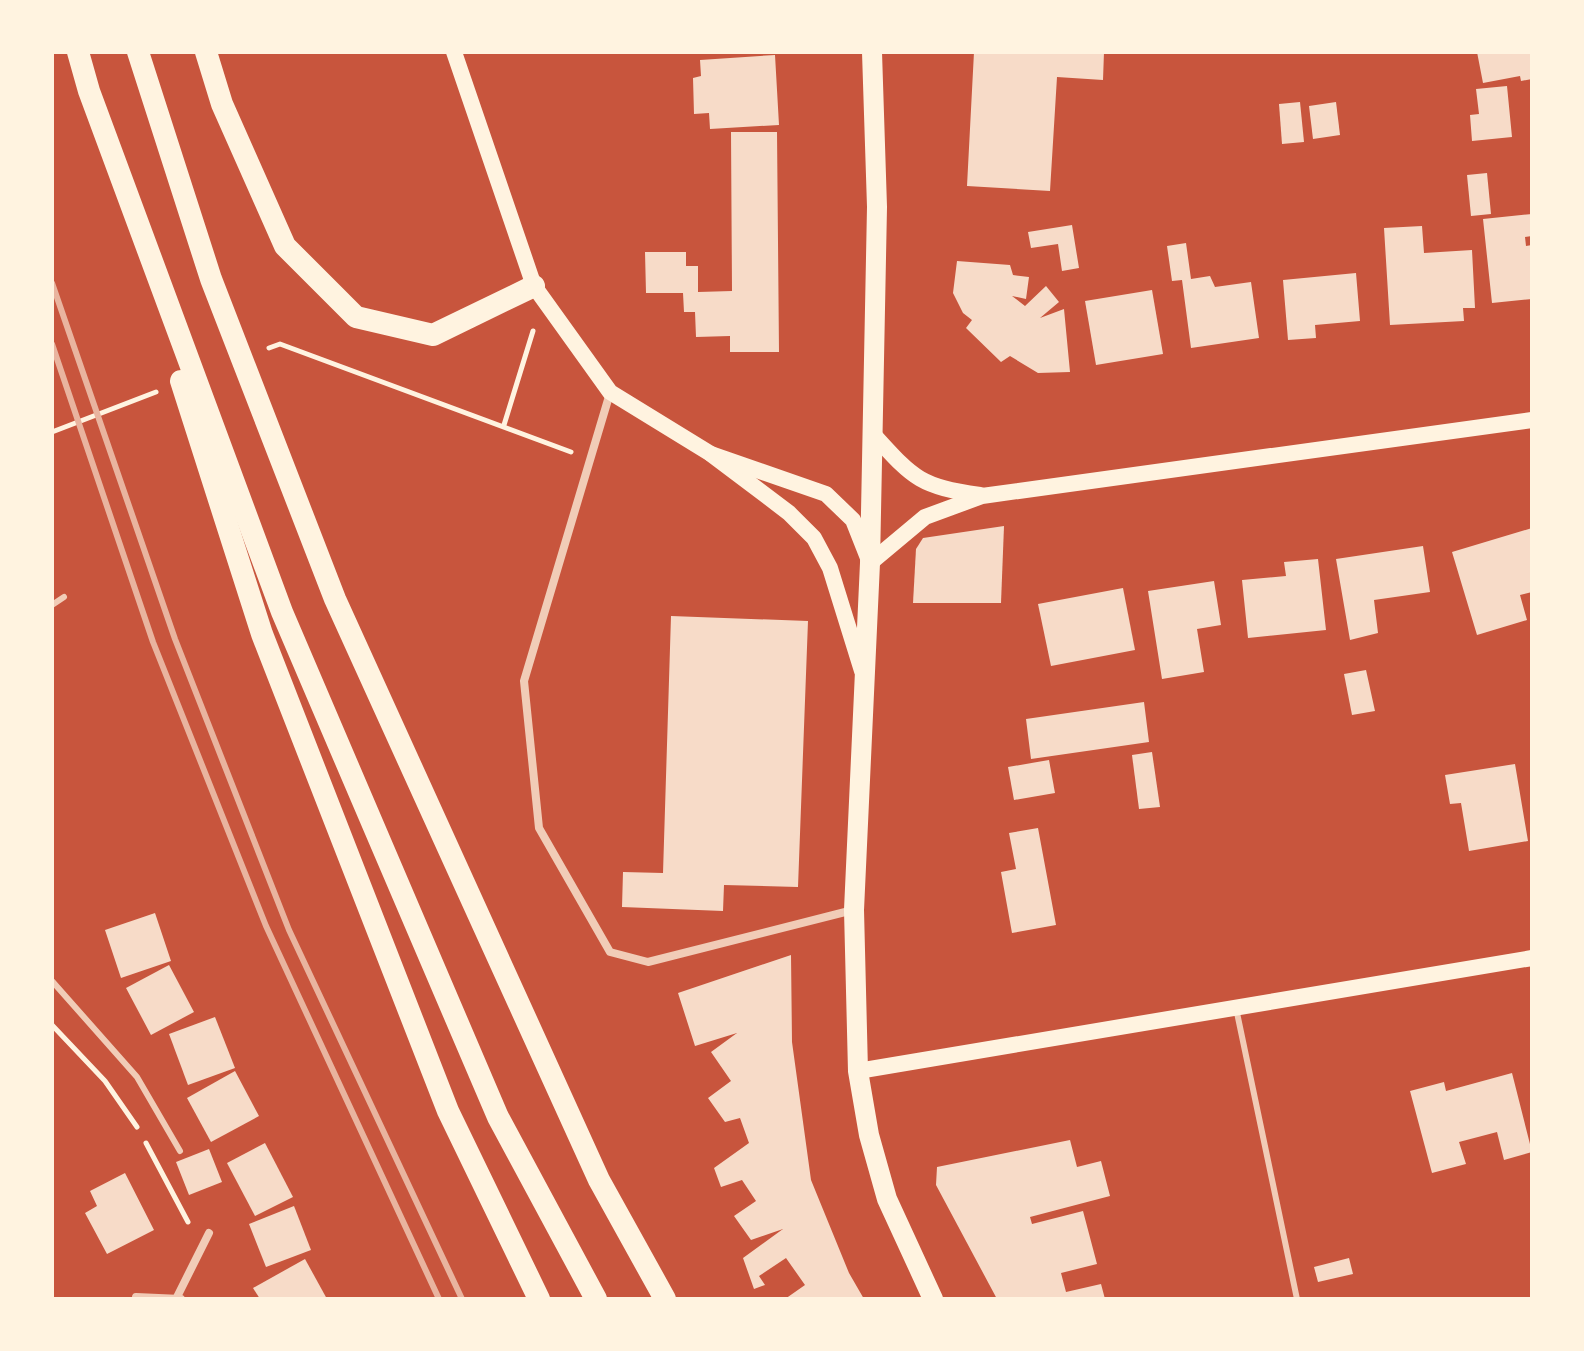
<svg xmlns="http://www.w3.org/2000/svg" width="1584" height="1351" font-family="Roboto,sans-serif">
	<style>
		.building { fill: #f7dbc8 }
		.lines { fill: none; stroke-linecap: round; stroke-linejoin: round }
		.path { stroke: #fff3e0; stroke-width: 5 }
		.service { stroke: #f1ccb7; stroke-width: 6 }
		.minor { stroke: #f1ccb7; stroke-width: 8 }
		.secondary { stroke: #fff3e0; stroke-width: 16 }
		.primary { stroke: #fff3e0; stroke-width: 20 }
		.trunk { stroke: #fff3e0; stroke-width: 22 }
		.rail { stroke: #e9b49f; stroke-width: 6 }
	</style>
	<rect width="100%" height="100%" fill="#c8553d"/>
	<g class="building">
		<path d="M974,52H1104L1103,80L1057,77L1050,191L967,186Z"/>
		<path d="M1477,52H1532V79L1521,81L1520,76L1483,83Z"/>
		<path d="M775,55L779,125L710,129L709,113L694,114L693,78L701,76L700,60Z"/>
		<path d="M1507,86L1512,137L1472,141L1470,115L1479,114L1476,89Z"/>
		<path d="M1300,102L1304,142L1282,144L1279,104Z"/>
		<path d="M1336,102L1340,135L1313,139L1309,106Z"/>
		<path d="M731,132H777L779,352H730V336L696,337L695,312H684L683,293H646L645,252H686V266H698V292L732,291Z"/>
		<path d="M1487,173L1491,214L1471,216L1467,175Z"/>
		<path d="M1532,214V236L1525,237L1526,246L1532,245V299L1492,303L1483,219Z"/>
		<path d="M1072,225L1079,268L1062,271L1058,244L1031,248L1028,232Z"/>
		<path d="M1422,226L1424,253L1472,250L1475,308H1463L1464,321L1390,325L1384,228Z"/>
		<path d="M1186,243L1191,279L1210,276L1215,287L1251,282L1259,338L1191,348L1182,280L1172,281L1167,246Z"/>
		<path d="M957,261L1010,265L1013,275L1029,277L1026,299L1012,296L1025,306L1046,286L1059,302L1040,318L1064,309L1070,372L1038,373L1010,356L1001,362L966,328L972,320L963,313L953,293Z"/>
		<path d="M1356,273L1360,321L1315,325L1316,338L1288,340L1283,280Z"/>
		<path d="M1152,290L1163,354L1096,365L1085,301Z"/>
		<path d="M1004,526L1001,603H913L916,549L923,538Z"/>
		<path d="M1532,528V592L1520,595L1527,620L1477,635L1452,552Z"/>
		<path d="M1423,546L1430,592L1374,600L1378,633L1350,640L1336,559Z"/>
		<path d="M1318,559L1326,630L1248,638L1242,580L1286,576L1284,562Z"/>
		<path d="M1214,581L1221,625L1197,629L1204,672L1162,679L1148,591Z"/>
		<path d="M1123,588L1135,650L1051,666L1038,604Z"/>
		<path d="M671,616L808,621L798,887L724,885L723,911L622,907L623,872L663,873Z"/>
		<path d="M1366,670L1375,711L1352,715L1344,674Z"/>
		<path d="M1144,702L1149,742L1031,759L1026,719Z"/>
		<path d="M1152,752L1160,807L1139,809L1132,755Z"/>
		<path d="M1049,760L1055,793L1014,800L1008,767Z"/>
		<path d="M1515,764L1528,841L1469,851L1461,803L1450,804L1445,775Z"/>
		<path d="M1038,828L1056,925L1012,933L1001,872L1016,869L1009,833Z"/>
		<path d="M155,913L171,961L121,978L105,930Z"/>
		<path d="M791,955L792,1042L811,1180L849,1273L864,1299H785L805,1285L786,1258L759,1276L765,1285L754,1289L743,1258L783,1229L751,1240L734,1216L756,1201L742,1180L721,1187L714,1168L749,1143L740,1118L725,1122L708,1098L731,1081L711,1052L737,1033L695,1046L678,993Z"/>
		<path d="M169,965L194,1012L151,1035L126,988Z"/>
		<path d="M215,1017L235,1068L188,1085L169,1034Z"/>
		<path d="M235,1071L259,1116L211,1142L187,1098Z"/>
		<path d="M1512,1073L1532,1152L1504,1160L1497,1132L1459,1142L1466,1164L1432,1173L1410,1091L1444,1082L1446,1091Z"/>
		<path d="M1070,1140L1077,1167L1101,1161L1110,1196L1030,1217L1032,1224L1083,1211L1097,1264L1061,1273L1066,1292L1101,1284L1105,1299H997L936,1185L937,1167Z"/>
		<path d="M265,1143L293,1197L255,1216L227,1163Z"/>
		<path d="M209,1149L222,1182L189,1195L176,1162Z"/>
		<path d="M125,1173L154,1230L107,1254L85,1213L97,1206L90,1191Z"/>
		<path d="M294,1206L311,1250L266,1267L249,1224Z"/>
		<path d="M1349,1258L1353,1274L1318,1282L1314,1267Z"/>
		<path d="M305,1259L327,1299H260L253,1288Z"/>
	</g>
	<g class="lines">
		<g class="path">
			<path d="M269,348L280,344L571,452"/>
			<path d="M504,425L533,331"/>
			<path d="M52,432L156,392"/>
			<path d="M52,1025L105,1081L137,1127"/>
			<path d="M146,1143L188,1222"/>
		</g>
		<g class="service">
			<path d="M52,605L64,597"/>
			<path d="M52,981L137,1077L180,1151"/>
			<path d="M1236,1008L1297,1299"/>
		</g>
		<g class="minor">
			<path d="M610,393L524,681L539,828L610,952L648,962L853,910"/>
			<path d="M136,1297L181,1299"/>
			<path d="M177,1297L209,1233"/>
		</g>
		<g class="secondary">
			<path d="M454,52L534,286L610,392L711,454L789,513L814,538L830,568L862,671"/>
			<path d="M873,434C914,479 919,486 980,495"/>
			<path d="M711,454L826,494L853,520L870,563L925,517L982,496L1532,420"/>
			<path d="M858,1071L1532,958"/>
		</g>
		<path class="primary" d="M872,52L877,207L870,563L854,910L858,1071L869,1135L887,1199L933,1299"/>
		<g class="trunk">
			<path d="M78,52L89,91L282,612L498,1117L596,1299"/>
			<path d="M138,52L211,279L335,599L599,1180L665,1299"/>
			<path d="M206,52L222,104L285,246L356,317L433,335L534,286"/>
			<path d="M181,381L262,634L448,1111L539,1299"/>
		</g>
		<g class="rail">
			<path d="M52,283L175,639L289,930L462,1299"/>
			<path d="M52,344L153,642L266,926L439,1299"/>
		</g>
	</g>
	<rect width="1584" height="1351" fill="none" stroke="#fff3e0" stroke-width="108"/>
</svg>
